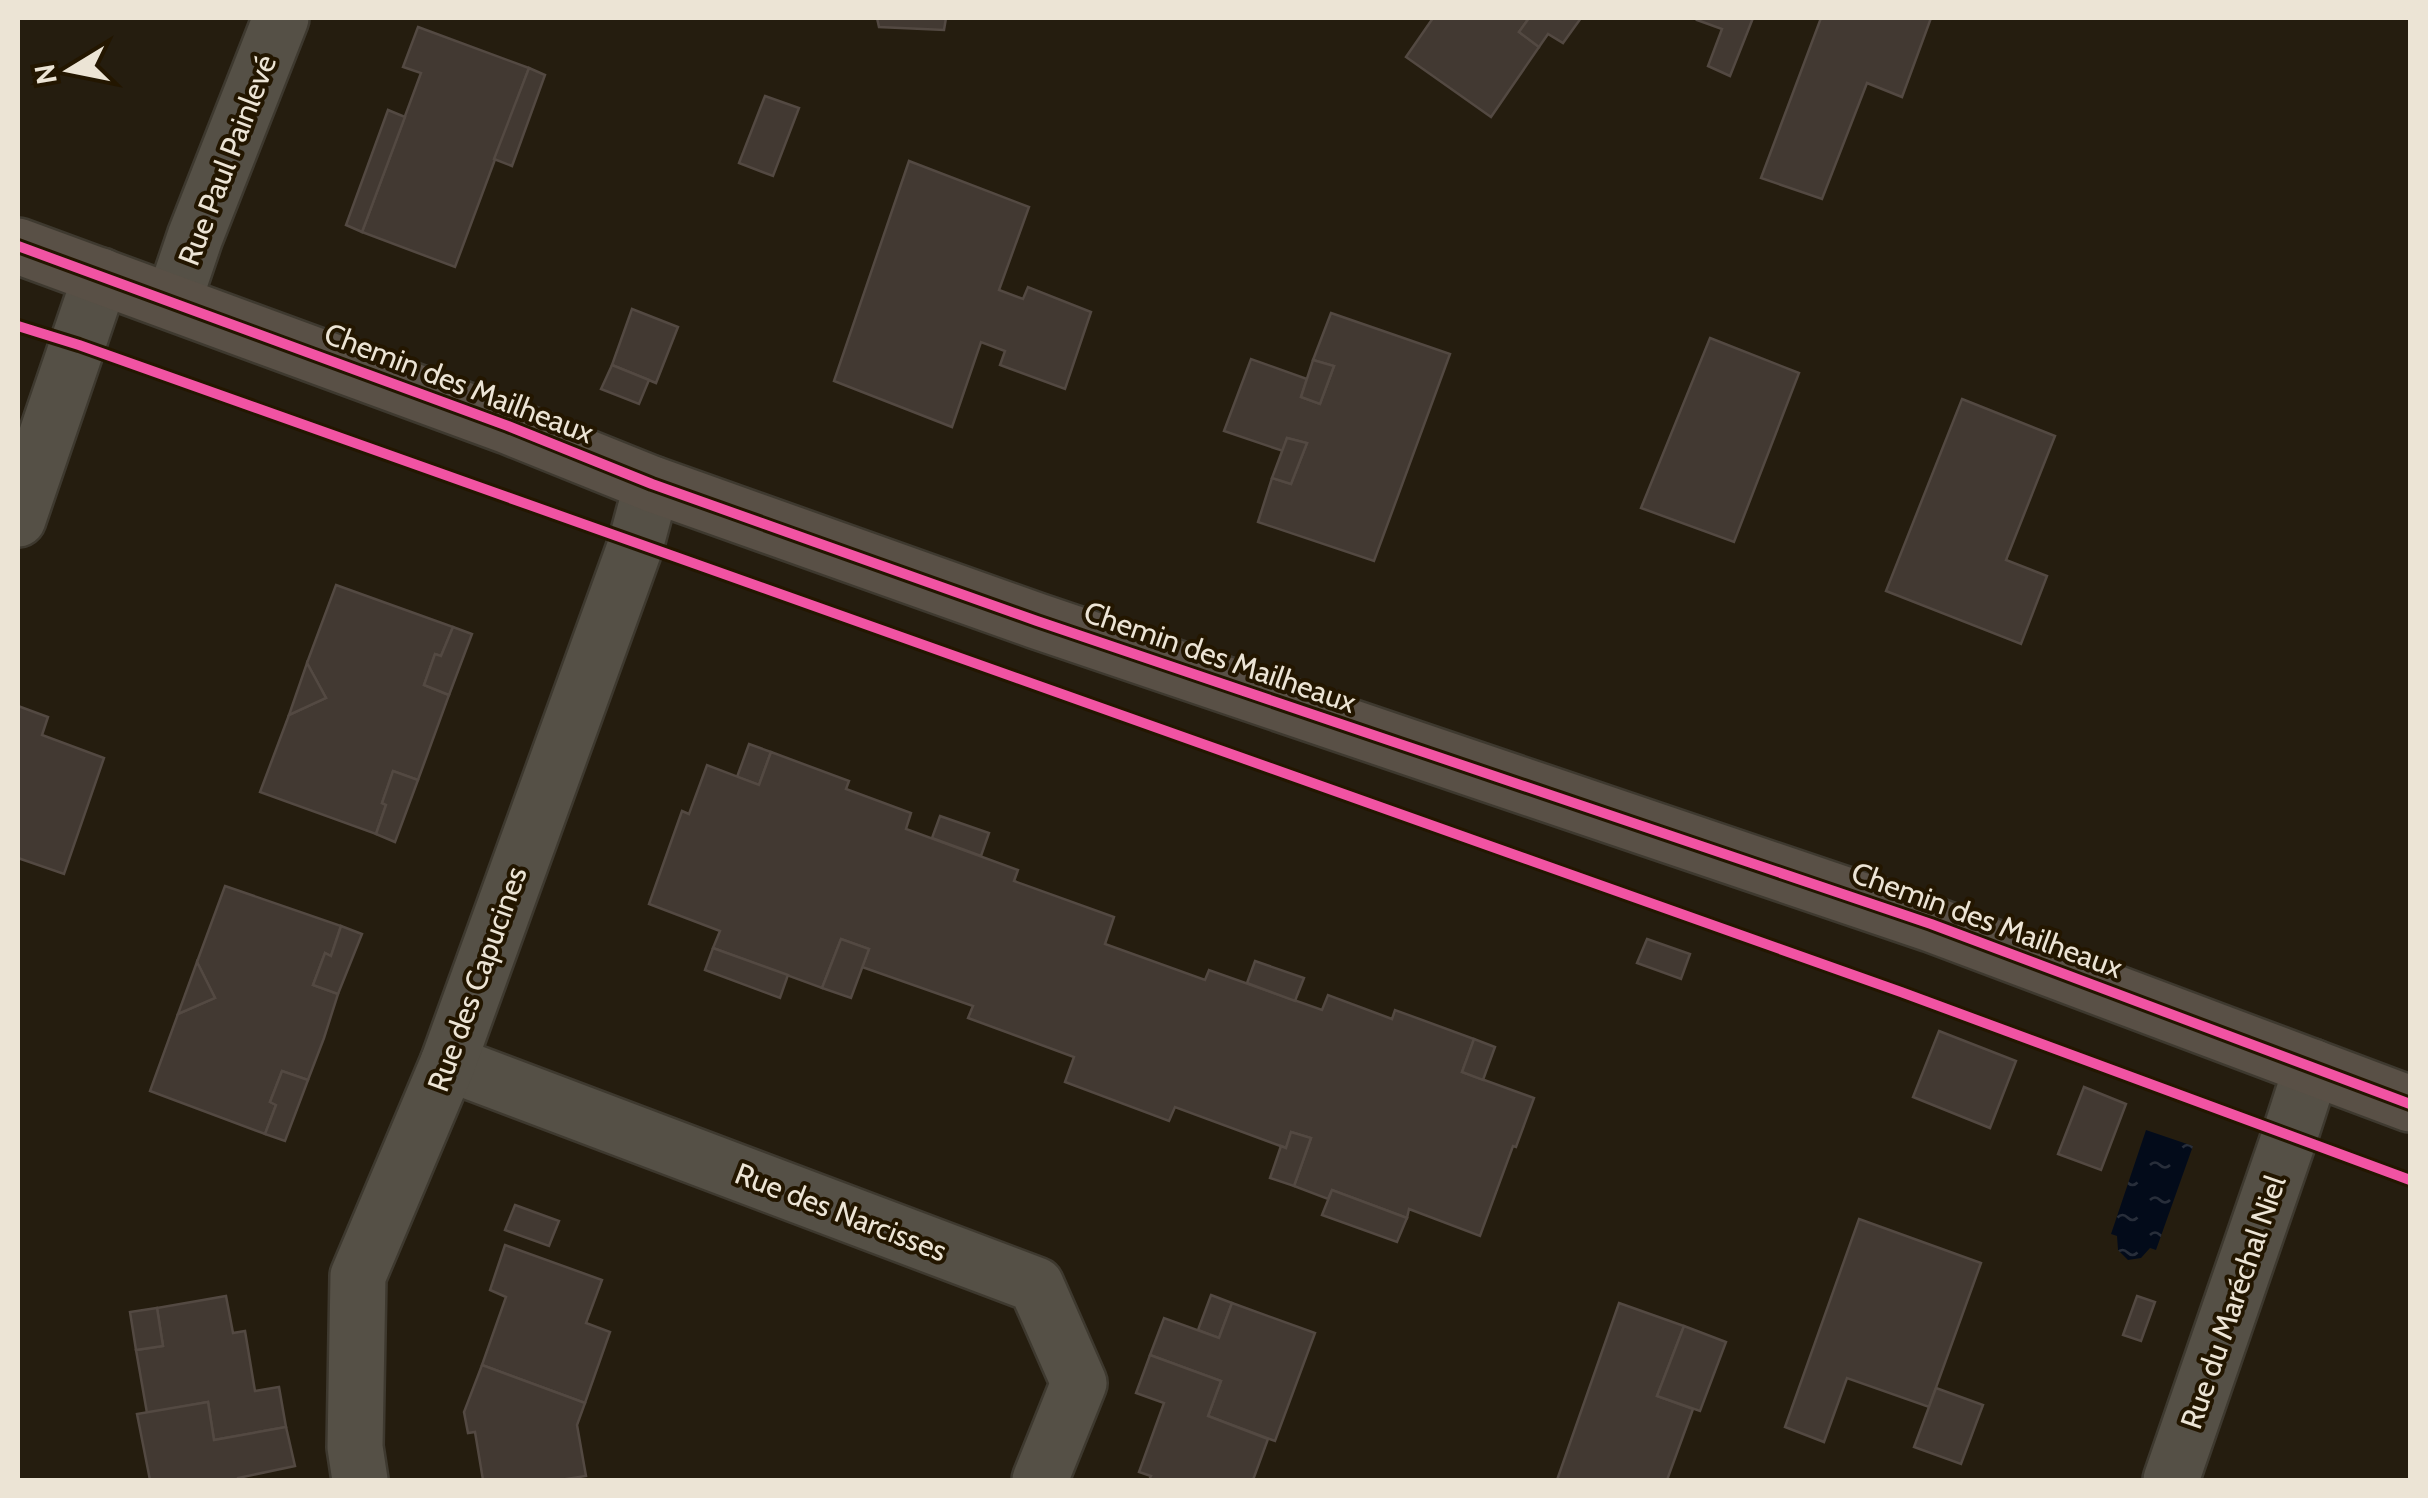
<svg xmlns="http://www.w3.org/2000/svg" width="2428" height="1498" font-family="Cabin,sans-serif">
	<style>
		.water { fill: url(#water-ripples) }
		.building { fill: #423932; stroke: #534942; stroke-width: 2.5 }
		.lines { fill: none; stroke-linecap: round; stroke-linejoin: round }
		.street-casing { stroke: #3e392f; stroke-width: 60 }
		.secondary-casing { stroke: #3e392f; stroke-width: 60 }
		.street { stroke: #555046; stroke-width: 55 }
		.secondary { stroke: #595046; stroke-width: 55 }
		.cycleway-casing { stroke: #231600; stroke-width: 16 }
		.cycleway { stroke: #f153a3; stroke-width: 10 }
		.labels { text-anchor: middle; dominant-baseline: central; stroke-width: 8; stroke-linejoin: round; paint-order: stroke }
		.street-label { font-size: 30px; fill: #ece4d5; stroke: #231600 }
	</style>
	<defs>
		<pattern id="water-ripples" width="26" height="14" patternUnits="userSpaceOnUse" patternTransform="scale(2.5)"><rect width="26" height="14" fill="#030b1a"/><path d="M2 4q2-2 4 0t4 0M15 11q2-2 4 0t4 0" fill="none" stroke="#282e3a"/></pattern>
	</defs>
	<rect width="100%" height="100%" fill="#251d0f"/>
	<path class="water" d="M2146,1130L2193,1146L2156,1250L2150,1248L2141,1258L2128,1260L2118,1250L2117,1236L2111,1234Z"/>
	<g class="building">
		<path d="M877,18H946L944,30L879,27Z"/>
		<path d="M1433,18H1529L1519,32L1539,47L1491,117L1406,57Z"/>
		<path d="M1529,18H1581L1563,43L1548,34L1539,47L1519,32Z"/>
		<path d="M1698,18H1753L1730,76L1708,66L1722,29L1697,20Z"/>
		<path d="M1821,18H1931L1902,97L1867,83L1822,199L1761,178Z"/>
		<path d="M418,27L529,68L455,267L362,232L421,73L403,67Z"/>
		<path d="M529,68L545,75L512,166L494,159Z"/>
		<path d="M765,96L799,108L773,176L739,163Z"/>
		<path d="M388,110L405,117L362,232L346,225Z"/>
		<path d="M909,161L1029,207L999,290L1023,299L1028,287L1091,312L1065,389L1000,365L1005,351L981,342L952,427L834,381Z"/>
		<path d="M632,309L678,327L656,383L612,365Z"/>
		<path d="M1331,313L1450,354L1374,561L1258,522L1272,478L1291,484L1307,443L1287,438L1283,451L1224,431L1251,359L1307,379L1301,397L1320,404L1334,366L1313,360Z"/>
		<path d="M1710,338L1799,373L1734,542L1641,508Z"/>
		<path d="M1313,360L1334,366L1320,404L1301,397Z"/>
		<path d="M612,365L649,380L639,404L601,389Z"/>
		<path d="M1962,399L2055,436L2006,560L2047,576L2021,644L1886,591Z"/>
		<path d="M1287,438L1307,443L1291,484L1272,478Z"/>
		<path d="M336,585L453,627L441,656L435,654L424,685L449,695L418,780L393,771L382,803L386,805L376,834L260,792L289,715L326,698L307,663Z"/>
		<path d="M453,627L472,634L449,695L424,685L435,654L441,656Z"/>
		<path d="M307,663L326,698L289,715Z"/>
		<path d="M18,706L48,717L42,735L104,758L64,874L18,858Z"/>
		<path d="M749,744L771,752L759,785L737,777Z"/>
		<path d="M771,752L849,781L846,789L911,813L906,829L1018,870L1014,881L1114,917L1105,944L1205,980L1209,970L1322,1010L1328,995L1392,1019L1395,1010L1474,1039L1462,1072L1534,1098L1516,1147L1513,1146L1480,1236L1409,1209L1407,1218L1332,1190L1328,1199L1294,1186L1311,1138L1291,1132L1286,1148L1175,1107L1169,1121L1065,1082L1074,1057L968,1018L973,1006L862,967L869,949L841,939L822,988L713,948L720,931L649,904L682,811L689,814L707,765L759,785Z"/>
		<path d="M393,771L418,780L395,842L376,834L386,805L382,803Z"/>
		<path d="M940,816L989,833L981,856L932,838Z"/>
		<path d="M225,886L341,926L331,956L325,953L313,985L338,994L324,1038L308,1080L282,1071L270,1102L276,1105L265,1134L150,1091L178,1014L215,998L197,962Z"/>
		<path d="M341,926L362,934L338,994L313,985L325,953L331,956Z"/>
		<path d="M841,939L869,949L851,998L822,988Z"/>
		<path d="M1647,939L1690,954L1681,979L1637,963Z"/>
		<path d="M713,948L788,975L780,998L705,970Z"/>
		<path d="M1255,961L1304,978L1295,1001L1247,983Z"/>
		<path d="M197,962L215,998L178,1014Z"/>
		<path d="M1939,1031L2016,1061L1990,1128L1913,1097Z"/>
		<path d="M1474,1039L1495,1047L1483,1080L1462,1072Z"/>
		<path d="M282,1071L308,1080L285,1141L265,1134L276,1105L270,1102Z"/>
		<path d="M2084,1087L2126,1104L2101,1170L2058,1154Z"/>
		<path d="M1291,1132L1311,1138L1294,1186L1270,1178L1281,1146L1286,1148Z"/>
		<path d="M1332,1190L1407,1218L1397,1242L1322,1215Z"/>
		<path d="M515,1205L559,1221L549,1246L505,1230Z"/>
		<path d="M1859,1219L1981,1263L1929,1407L1847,1378L1824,1442L1785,1427Z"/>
		<path d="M505,1245L602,1280L586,1323L610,1332L585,1403L482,1365L506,1297L490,1290Z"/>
		<path d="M1211,1295L1232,1303L1219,1338L1198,1330Z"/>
		<path d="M226,1296L233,1333L245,1331L255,1391L279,1387L286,1427L214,1440L208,1402L147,1413L136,1350L163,1346L157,1308Z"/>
		<path d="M2137,1296L2155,1302L2141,1341L2123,1335Z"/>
		<path d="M1232,1303L1315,1333L1275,1441L1208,1416L1221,1381L1150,1355L1164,1318L1219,1338Z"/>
		<path d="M1619,1303L1684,1326L1657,1396L1693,1409L1667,1480H1557Z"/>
		<path d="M157,1308L163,1346L136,1350L130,1312Z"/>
		<path d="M1684,1326L1726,1342L1700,1411L1657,1396Z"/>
		<path d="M1150,1355L1221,1381L1208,1416L1268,1439L1253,1480H1149L1151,1476L1139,1472L1164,1403L1136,1393Z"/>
		<path d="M482,1365L585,1403L577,1425L586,1476L560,1480H483L475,1432L468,1433L464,1412Z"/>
		<path d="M1936,1388L1983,1405L1961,1464L1914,1447Z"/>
		<path d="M208,1402L214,1440L286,1427L295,1466L238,1478V1480H150L137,1414Z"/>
	</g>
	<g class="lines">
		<defs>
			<g id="street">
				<path d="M173,302L195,237L281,18"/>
				<path d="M18,519L101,276"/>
				<path d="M448,1063L1036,1285L1079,1383L1040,1480"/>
				<path d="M360,1480L355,1447L358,1276L448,1063L636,544L652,484"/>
				<path d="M2171,1480L2290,1135L2312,1067"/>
			</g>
			<path id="secondary" d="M18,246L508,426L652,484L1037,621L1931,924L2410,1104"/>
		</defs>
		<use href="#street" class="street-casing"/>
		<use href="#secondary" class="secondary-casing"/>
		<use href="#street" class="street"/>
		<use href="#secondary" class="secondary"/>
		<defs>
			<g id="cycleway">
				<path d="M18,246L508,426L652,484L1037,621L1931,924L2410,1104"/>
				<path d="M18,326L79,345L1901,992L2410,1180"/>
			</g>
		</defs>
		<use href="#cycleway" class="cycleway-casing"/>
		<use href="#cycleway" class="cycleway"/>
	</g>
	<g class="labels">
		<g class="street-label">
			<text transform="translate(227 160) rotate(-69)">Rue Paul Painlevé</text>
			<text transform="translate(459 383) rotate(21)">Chemin des Mailheaux</text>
			<text transform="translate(1220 657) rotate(19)">Chemin des Mailheaux</text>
			<text transform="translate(1987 920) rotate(20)">Chemin des Mailheaux</text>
			<text transform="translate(477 979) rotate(-70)">Rue des Capucines</text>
			<text transform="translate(841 1212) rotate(21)">Rue des Narcisses</text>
			<text transform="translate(2233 1302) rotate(-71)">Rue du Maréchal Niel</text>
		</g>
	</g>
	<rect width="2428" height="1498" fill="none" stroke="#ece4d5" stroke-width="40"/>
	<g transform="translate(70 70) rotate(260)" stroke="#231600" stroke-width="8" paint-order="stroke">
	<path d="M0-8L18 38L0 25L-18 38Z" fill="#ece4d5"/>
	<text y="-15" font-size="28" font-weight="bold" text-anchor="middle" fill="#ece4d5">N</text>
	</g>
</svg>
